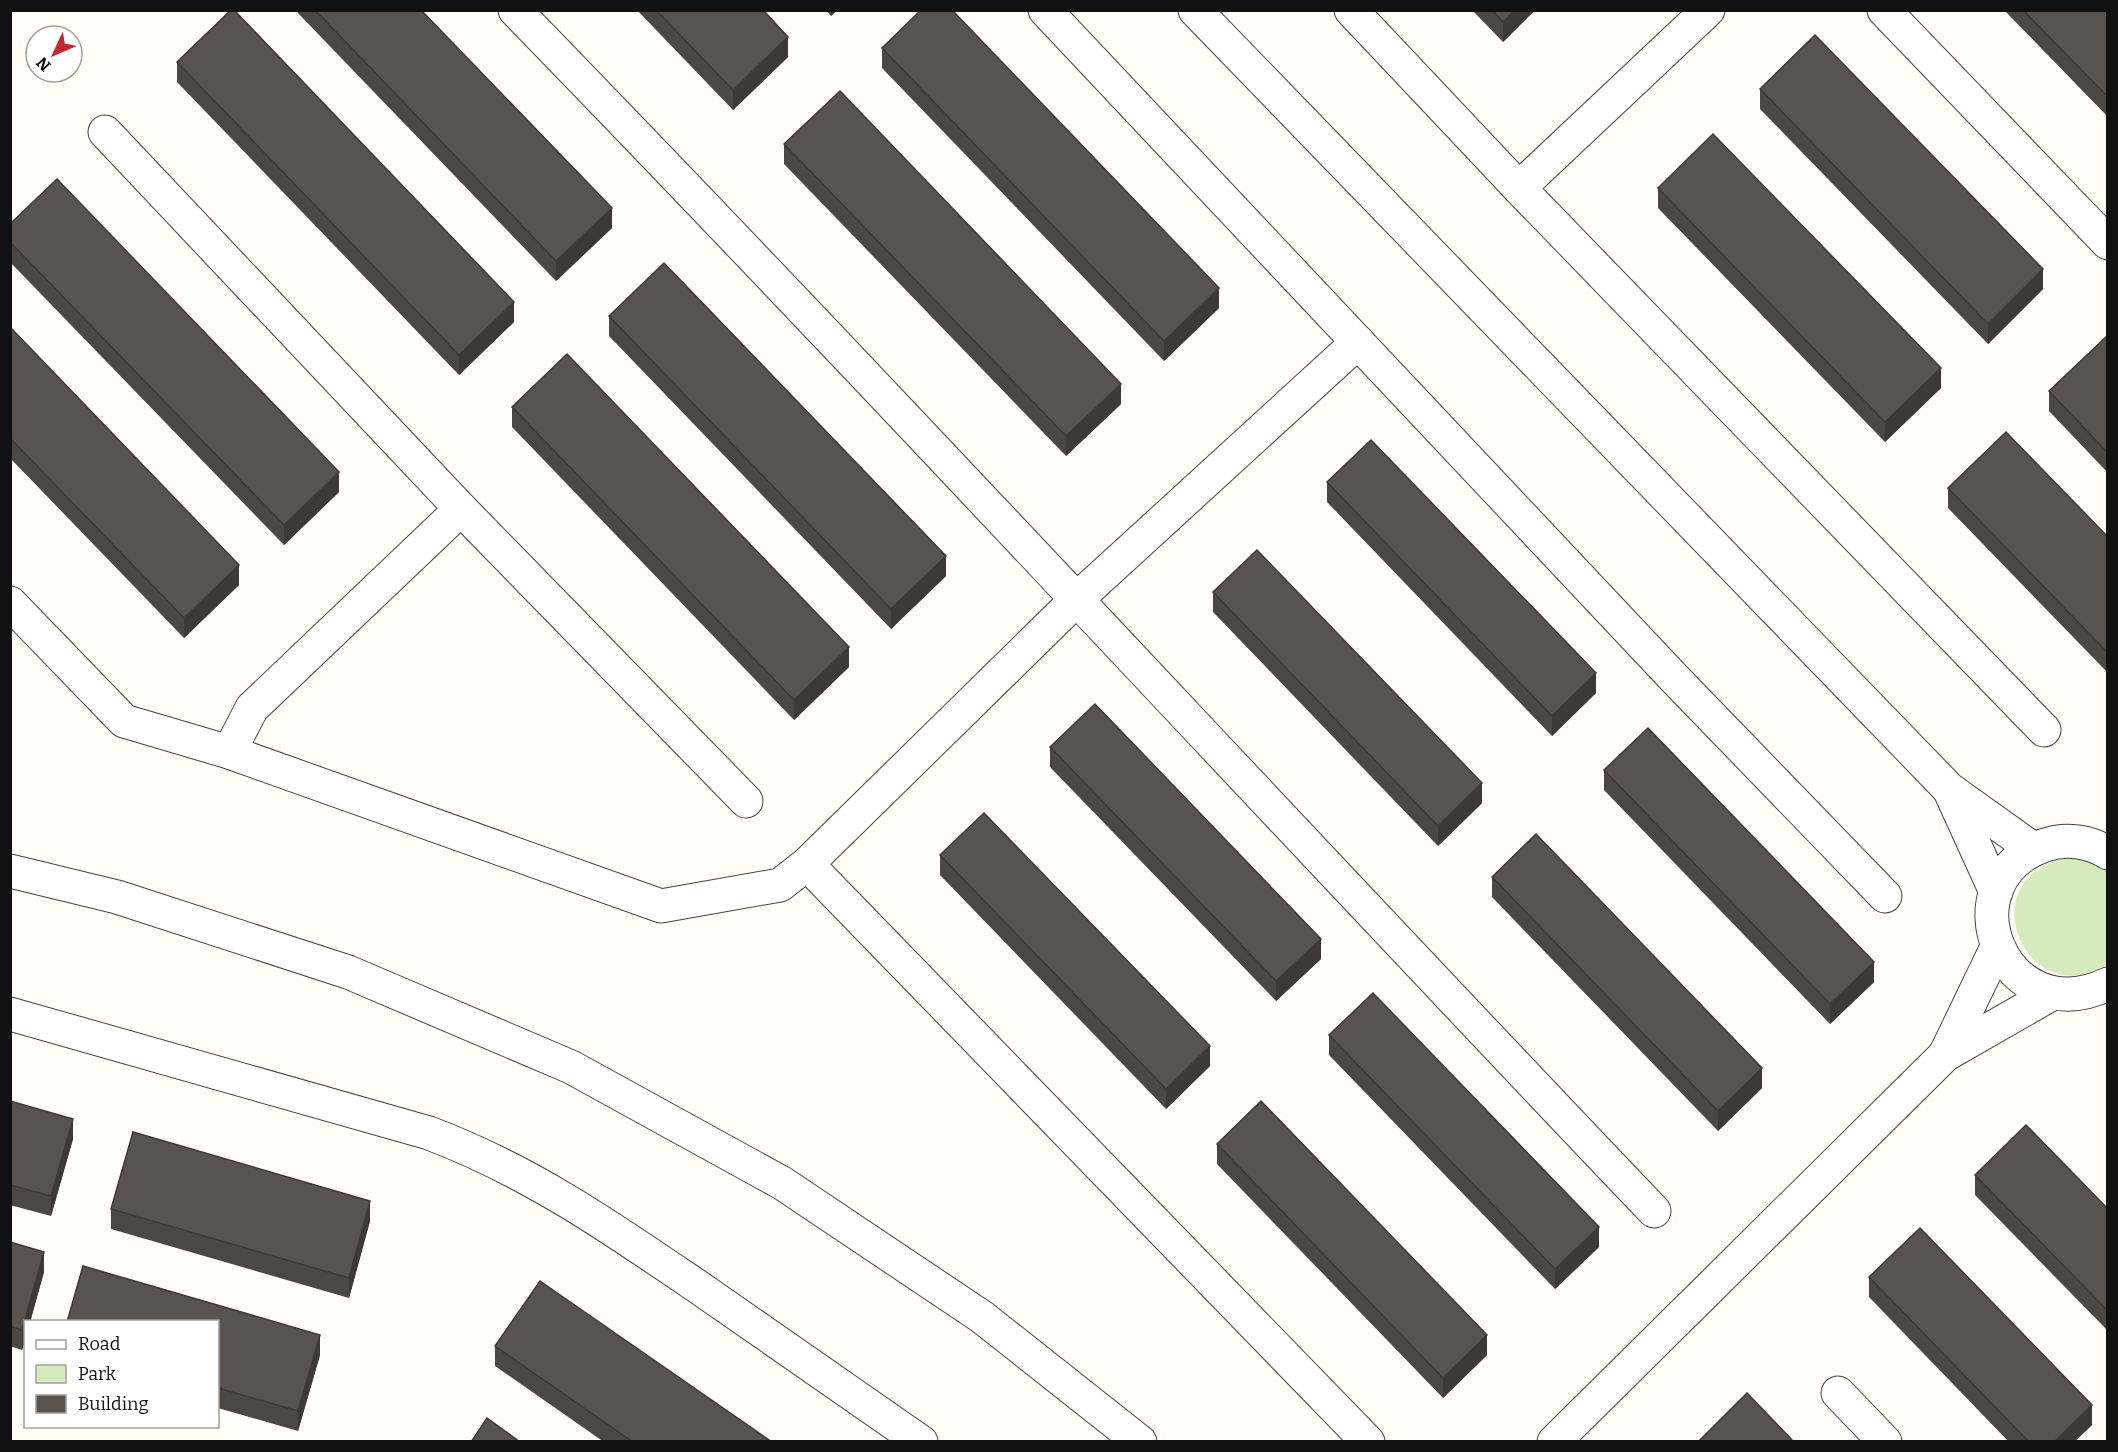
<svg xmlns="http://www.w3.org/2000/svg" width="2118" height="1452" font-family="Bitter,serif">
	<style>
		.green { fill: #d5ebbd }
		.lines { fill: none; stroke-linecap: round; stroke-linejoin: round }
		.minor-casing { stroke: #444; stroke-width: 35 }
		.minor { stroke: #fff; stroke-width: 33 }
		.wall { fill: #4d4742 }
		.shaded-wall { fill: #3f3936 }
		.building { fill: #5a524d; stroke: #3f3936; stroke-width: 1.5 }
	</style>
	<rect width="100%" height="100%" fill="#fffdf5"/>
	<path class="green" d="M2069,857L2089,860L2107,869V964C2029,1016 1964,879 2069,857Z"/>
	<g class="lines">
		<defs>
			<g id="minor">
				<path d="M515,10C900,406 1273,812 1654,1211"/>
				<path d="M1045,10L1675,679L1885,896"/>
				<path d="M1195,10L1949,789L2033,849"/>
				<path d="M1351,10L1519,188L1708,10"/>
				<path d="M1884,10L2108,243"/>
				<path d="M105,132L461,509L746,801"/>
				<path d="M1519,188L2044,730"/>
				<path d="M10,603L124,721L229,752L661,906L780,885L807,864L1077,599L1358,342"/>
				<path d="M229,752L252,708L461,509"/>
				<path d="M1950,791L1996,892"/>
				<path d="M2108,853C2090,841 2065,838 2045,845C1942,881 2003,1034 2108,984"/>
				<path d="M807,864L1368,1442"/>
				<path d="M10,871L117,897L348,972L571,1067L782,1183L982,1317L1140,1442"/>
				<path d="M10,1014L429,1133C532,1172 613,1229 704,1291C776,1341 848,1391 921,1442"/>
				<path d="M1945,1055L1997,947"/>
				<path d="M1838,1393L1885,1442"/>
				<path d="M1554,1442L1945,1055L2053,993"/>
			</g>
		</defs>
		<use href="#minor" class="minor-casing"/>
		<use href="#minor" class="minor"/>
	</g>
	<g class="wall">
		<path d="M295,10H421L612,228L556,281Z"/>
		<path d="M637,10H763L788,57L733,110Z"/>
		<path d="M826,10H837L831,16Z"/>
		<path d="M1472,10H1535L1503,42Z"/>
		<path d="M2004,10H2108V117Z"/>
		<path d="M882,48L1219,308L1164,361L882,68Z"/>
		<path d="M177,62L514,322L459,375L177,82Z"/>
		<path d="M1760,89L2043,289L1988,344L1760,109Z"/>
		<path d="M784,144L1121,404L1066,456L784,164Z"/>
		<path d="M1658,188L1941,388L1885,442L1658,208Z"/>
		<path d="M10,224L339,492L284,545L10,262Z"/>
		<path d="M609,316L946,576L891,629L609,336Z"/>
		<path d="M10,327L239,585L184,638L10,458Z"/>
		<path d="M2108,337V473L2049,411V391Z"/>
		<path d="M512,407L849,667L794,720L512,427Z"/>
		<path d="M1327,482L1596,693L1552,736L1327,502Z"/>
		<path d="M1948,488L2108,537V673L1948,508Z"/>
		<path d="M1213,592L1482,803L1438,846L1213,612Z"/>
		<path d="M1050,747L1321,959L1276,1001L1050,767Z"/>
		<path d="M1604,770L1874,982L1830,1024L1604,790Z"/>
		<path d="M940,855L1210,1066L1166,1109L940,875Z"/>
		<path d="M1492,877L1762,1088L1718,1131L1492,897Z"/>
		<path d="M1329,1035L1599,1247L1555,1289L1329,1055Z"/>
		<path d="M10,1101L73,1139L51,1216L10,1205Z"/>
		<path d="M1217,1144L1487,1355L1443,1398L1217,1164Z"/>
		<path d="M1975,1175L2108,1209V1331L1975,1195Z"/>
		<path d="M111,1209L370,1221L349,1298L111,1229Z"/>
		<path d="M10,1242L44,1272L30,1322H26V1339L22,1350L10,1346Z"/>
		<path d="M1869,1277L2092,1425L2074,1442H2009L1869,1297Z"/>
		<path d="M218,1322L320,1355L298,1431L218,1408Z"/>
		<path d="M495,1346L772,1442H604L495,1366Z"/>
	</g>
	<g class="shaded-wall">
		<path d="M831,10H837L831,16Z"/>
		<path d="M1515,10H1535L1503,42V22Z"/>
		<path d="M788,37V57L733,110V90Z"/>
		<path d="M612,208V228L556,281V261Z"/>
		<path d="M2043,269V289L1988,344V324Z"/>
		<path d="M1219,288V308L1164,361V341Z"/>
		<path d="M514,302V322L459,375V355Z"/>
		<path d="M1941,368V388L1885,442V422Z"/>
		<path d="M1121,384V404L1066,456V436Z"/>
		<path d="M339,472V492L284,545V525Z"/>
		<path d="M946,556V576L891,629V609Z"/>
		<path d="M239,565V585L184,638V618Z"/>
		<path d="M849,647V667L794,720V700Z"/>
		<path d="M1596,673V693L1552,736V716Z"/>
		<path d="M1482,783V803L1438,846V826Z"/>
		<path d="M1321,939V959L1276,1001V981Z"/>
		<path d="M1874,962V982L1830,1024V1004Z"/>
		<path d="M1210,1046V1066L1166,1109V1089Z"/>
		<path d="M1762,1068V1088L1718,1131V1111Z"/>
		<path d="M73,1119V1139L51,1216V1196Z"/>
		<path d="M370,1201V1221L349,1298V1278Z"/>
		<path d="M1599,1227V1247L1555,1289V1269Z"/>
		<path d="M44,1252V1272L30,1322H26V1339L22,1350V1330Z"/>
		<path d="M320,1335V1355L298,1431V1411Z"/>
		<path d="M1487,1335V1355L1443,1398V1378Z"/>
		<path d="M2092,1405V1425L2074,1442H2054Z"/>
	</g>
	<g class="building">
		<path d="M231,10H234L514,302L459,355L177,62Z"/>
		<path d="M315,10H421L612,208L556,261Z"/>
		<path d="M656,10H763L788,37L733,90Z"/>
		<path d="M921,10H952L1219,288L1164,341L882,48Z"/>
		<path d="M1492,10H1515L1503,22Z"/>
		<path d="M2023,10H2108V97Z"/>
		<path d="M1815,35L2043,269L1988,324L1760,89Z"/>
		<path d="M840,91L1121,384L1066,436L784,144Z"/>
		<path d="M1713,134L1941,368L1885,422L1658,188Z"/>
		<path d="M57,179L339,472L284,525L10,242V224Z"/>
		<path d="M664,263L946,556L891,609L609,316Z"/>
		<path d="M10,327L239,565L184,618L10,438Z"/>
		<path d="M2107,336L2108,337V453L2049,391Z"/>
		<path d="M567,354L849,647L794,700L512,407Z"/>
		<path d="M2006,432L2108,537V653L1948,488Z"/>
		<path d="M1371,440L1596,673L1552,716L1327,482Z"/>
		<path d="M1257,550L1482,783L1438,826L1213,592Z"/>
		<path d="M1095,704L1321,939L1276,981L1050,747Z"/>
		<path d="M1648,728L1874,962L1830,1004L1604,770Z"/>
		<path d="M984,813L1210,1046L1166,1089L940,855Z"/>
		<path d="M1536,834L1762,1068L1718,1111L1492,877Z"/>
		<path d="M1373,993L1599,1227L1555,1269L1329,1035Z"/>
		<path d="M10,1101L73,1119L51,1196L10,1185Z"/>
		<path d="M1261,1101L1487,1335L1443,1378L1217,1144Z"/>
		<path d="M2026,1125L2108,1209V1311L1975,1175Z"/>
		<path d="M133,1132L370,1201L349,1278L111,1209Z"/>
		<path d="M1920,1228L2092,1405L2054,1442H2029L1869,1277Z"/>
		<path d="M10,1242L44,1252L22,1330L10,1326Z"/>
		<path d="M83,1266L320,1335L298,1411L218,1388V1322H67Z"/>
		<path d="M540,1281L772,1442H633L495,1346Z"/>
		<path d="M1747,1393L1794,1442H1698Z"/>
		<path d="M487,1418L520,1442H471Z"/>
	</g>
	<rect width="2118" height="1452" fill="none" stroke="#111111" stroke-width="24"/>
	<rect x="24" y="1320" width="195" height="108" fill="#ffffff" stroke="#a0a0a0" stroke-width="1.5"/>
	<rect x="36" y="1340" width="30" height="9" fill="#ffffff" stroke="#a0a0a0" stroke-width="1.5"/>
	<text x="78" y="1350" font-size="18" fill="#111111">Road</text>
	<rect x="36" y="1365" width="30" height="18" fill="#d5ebbd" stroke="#a0a0a0" stroke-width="1.5"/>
	<text x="78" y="1380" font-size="18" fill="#111111">Park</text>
	<rect x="36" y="1395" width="30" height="18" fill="#5a524d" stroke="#a0a0a0" stroke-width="1.5"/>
	<text x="78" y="1410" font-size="18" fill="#111111">Building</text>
	<g transform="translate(54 54) rotate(226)"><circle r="28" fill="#ffffff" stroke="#a0a0a0" stroke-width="1.5"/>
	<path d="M0-4.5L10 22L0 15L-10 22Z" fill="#c4262e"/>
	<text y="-9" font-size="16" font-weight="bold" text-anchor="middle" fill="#111111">N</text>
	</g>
</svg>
